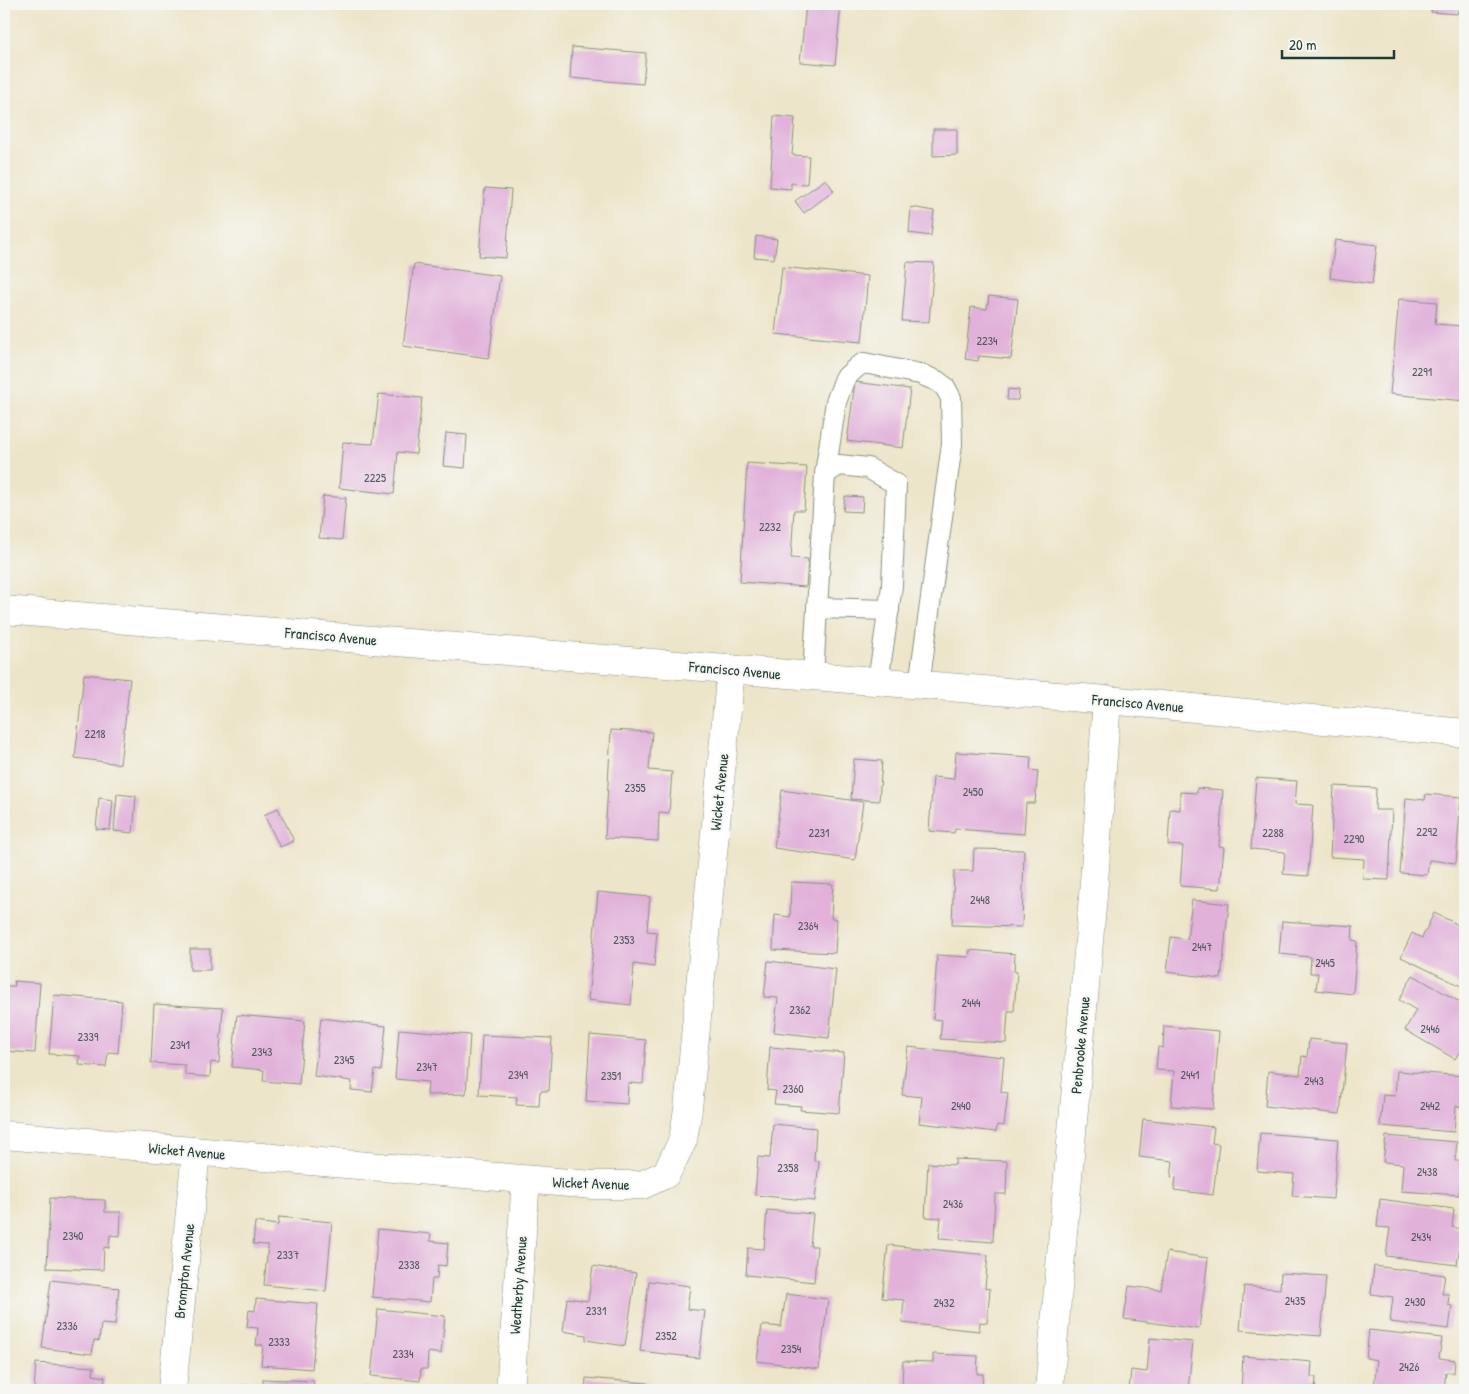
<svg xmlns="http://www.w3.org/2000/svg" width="1469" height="1394" font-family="'Patrick Hand',sans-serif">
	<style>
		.building { fill: #e1b1da }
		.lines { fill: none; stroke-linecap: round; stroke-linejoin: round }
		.service-casing { stroke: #86917e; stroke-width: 22 }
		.minor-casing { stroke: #86917e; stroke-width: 29 }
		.service { stroke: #fff; stroke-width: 20 }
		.minor { stroke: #fff; stroke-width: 28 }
		.labels { text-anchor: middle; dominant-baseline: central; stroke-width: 4; stroke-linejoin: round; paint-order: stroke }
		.number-label { font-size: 12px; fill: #505a5e }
		.street-label { font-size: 15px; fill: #1f3d34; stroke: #f6f6f2 }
	</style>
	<rect width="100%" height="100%" fill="#f6f6f2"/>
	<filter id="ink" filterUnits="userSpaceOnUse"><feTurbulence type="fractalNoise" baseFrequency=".02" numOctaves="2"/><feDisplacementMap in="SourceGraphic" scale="10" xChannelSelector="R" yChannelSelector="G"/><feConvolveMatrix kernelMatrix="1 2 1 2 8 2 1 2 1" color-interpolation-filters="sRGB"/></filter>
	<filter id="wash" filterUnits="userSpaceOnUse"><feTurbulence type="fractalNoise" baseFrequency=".0096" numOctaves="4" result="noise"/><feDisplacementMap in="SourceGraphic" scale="20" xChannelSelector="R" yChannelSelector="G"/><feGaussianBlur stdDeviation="1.12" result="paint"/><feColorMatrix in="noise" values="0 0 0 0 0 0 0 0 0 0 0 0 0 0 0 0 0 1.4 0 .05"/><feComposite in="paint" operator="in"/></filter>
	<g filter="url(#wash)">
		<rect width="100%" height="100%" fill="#ede5c9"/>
		<g id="blocks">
			<g class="building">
				<path d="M806,4H841L835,65L800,62Z"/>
				<path d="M1432,4H1458L1457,14L1431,12Z"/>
				<path d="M572,47L646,53L643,84L570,78Z"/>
				<path d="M774,116L795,118L792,155L809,156L807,184L791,183V189L770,187Z"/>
				<path d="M933,129H957V155L933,156Z"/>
				<path d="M826,179L834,191L804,213L795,201Z"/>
				<path d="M485,188L511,190L506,258L479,256Z"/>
				<path d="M911,207L934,211L931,236L909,233Z"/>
				<path d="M756,236L777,239L774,259L754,257Z"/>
				<path d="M1335,240L1377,245L1372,284L1330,278Z"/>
				<path d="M907,262L934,263L929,322L902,321Z"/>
				<path d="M414,264L500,276L489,358L403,346Z"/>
				<path d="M782,267L868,276L862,342L775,334Z"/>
				<path d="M989,296L1018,299L1011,359L979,356L978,361L965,359L971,307L987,309Z"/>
				<path d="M1399,299L1437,302L1435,324L1464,326L1465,401L1390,394Z"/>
				<path d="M855,382L910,389L903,448L847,441Z"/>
				<path d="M1008,389L1019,390L1018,400H1007Z"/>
				<path d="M379,394L422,398L416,454L398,452L394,494L339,488L343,442L373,444Z"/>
				<path d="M446,433L467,435L465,468L443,466Z"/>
				<path d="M747,463L807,467L804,510H794L791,558L808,559L806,587L740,582Z"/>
				<path d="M323,496L346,498L342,540L319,538Z"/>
				<path d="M845,496L863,497L862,512L843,511Z"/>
				<path d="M84,674L130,679L120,764L75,758Z"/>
				<path d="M611,730L652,732L649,770L672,772L669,813L659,812L658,841L605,838Z"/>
				<path d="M956,752L1031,757L1030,770L1038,771L1035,803H1026L1024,834L955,829L954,833L929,831L933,777L954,779Z"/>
				<path d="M854,759L882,761L879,801L851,799Z"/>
				<path d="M1256,778L1297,781L1295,804L1313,805L1308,876L1283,874L1285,852L1251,849Z"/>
				<path d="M1334,786L1376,788L1375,810H1392L1389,880L1363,879L1364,859L1330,857Z"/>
				<path d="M1197,788L1223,790L1219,846L1224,847L1220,889L1180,886L1183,846L1168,845L1170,809L1180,810V792L1197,793Z"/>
				<path d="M782,790L863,802L855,860L774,848Z"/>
				<path d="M117,794L136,796L133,833L114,831Z"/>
				<path d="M1426,794L1461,797L1456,863L1429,860L1427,875L1400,873L1406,798L1425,800Z"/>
				<path d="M99,798L113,800L110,830L96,829Z"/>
				<path d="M278,808L294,841L280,847L264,815Z"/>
				<path d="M974,849L1024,850L1022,927L952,925L954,871H973Z"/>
				<path d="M791,882L833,884L831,918L837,919L835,953L773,950L775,915L790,917Z"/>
				<path d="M598,892L650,897L647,931L657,932L654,967L634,964L631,1005L588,1000Z"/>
				<path d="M1192,900L1229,904L1221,979L1167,972L1171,937L1187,939Z"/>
				<path d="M1434,913L1465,928V988L1401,957L1412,933L1422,938Z"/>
				<path d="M1282,921L1353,926L1352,940L1357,941L1353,994L1316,990L1318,973H1310L1311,957L1279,954Z"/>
				<rect x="190" y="949" width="20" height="21"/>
				<path d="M970,950L1015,954L1014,971L1017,972L1014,1011H1008L1006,1043L940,1039L942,1020L933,1019L937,955L969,957Z"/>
				<path d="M768,961L836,969L829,1038L774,1032L778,998L764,997Z"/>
				<path d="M1413,975L1465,1005V1042L1455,1059L1405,1030L1416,1010L1399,1000Z"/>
				<path d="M14,981L40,983L35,1053L4,1051V986H15Z"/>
				<path d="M54,995L122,1001L118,1053L108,1052L106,1067L79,1065L80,1056L49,1054Z"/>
				<path d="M154,1004L223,1008L219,1063L211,1062L210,1077L185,1075V1065L151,1063Z"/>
				<path d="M237,1015L305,1021L299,1084L263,1081L264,1070L232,1067Z"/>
				<path d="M321,1018L386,1026L381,1071L375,1070L372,1092L351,1090L352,1081L314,1076Z"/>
				<path d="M1164,1026L1219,1031L1213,1109L1171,1106L1174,1071L1156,1070L1158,1047L1163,1048Z"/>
				<path d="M399,1029L470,1035L466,1094L427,1095L428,1082L395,1079Z"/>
				<path d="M482,1035L552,1038L549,1091H540L539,1106L516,1105L517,1097L479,1095Z"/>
				<path d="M590,1035L646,1040L643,1084L628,1083L627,1104L586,1101Z"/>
				<path d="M1309,1039L1347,1043L1340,1114L1265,1106L1268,1071L1300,1075L1302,1056L1307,1057Z"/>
				<path d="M770,1047L844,1053L839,1113L800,1110L801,1106L774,1104L776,1091L767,1090Z"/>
				<path d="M908,1047L1004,1057L1001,1092L1008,1093L1004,1126L997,1125L996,1132L919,1123L922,1097L902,1095Z"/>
				<path d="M1397,1071L1465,1076L1464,1107L1456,1106L1454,1132L1380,1126L1383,1095L1395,1096Z"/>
				<path d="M1143,1119L1214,1127L1212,1143L1219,1144L1213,1195L1174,1190L1176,1178L1171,1177L1173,1161L1139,1157Z"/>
				<path d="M773,1124L816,1128L814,1161H819L815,1201L755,1195L758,1157L770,1158Z"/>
				<path d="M1260,1133L1338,1139L1333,1199L1292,1196L1294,1174L1257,1171Z"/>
				<path d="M1386,1136L1457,1142L1455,1161H1462L1459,1195L1401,1191L1403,1164L1383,1162Z"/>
				<path d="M955,1159L1007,1161L1006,1194H995L993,1242L939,1238L941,1218L925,1217L928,1163L955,1165Z"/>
				<path d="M50,1198L105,1200V1212H121L120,1236L110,1235L109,1248L104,1247L103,1270L47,1268Z"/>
				<path d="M1380,1199L1454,1209L1452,1227L1462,1229L1457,1265L1386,1256L1390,1228L1377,1227Z"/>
				<path d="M767,1210L813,1214L810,1246H817L814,1282L746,1275L748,1248L764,1249Z"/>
				<path d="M279,1217L332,1222L326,1291L264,1285L268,1245L253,1244L255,1222L278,1225Z"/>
				<path d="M378,1229L431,1234L430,1241L448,1243L446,1266L438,1265L437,1279H432L430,1302L372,1297Z"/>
				<path d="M888,1245L988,1255L985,1288L990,1289L987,1323L980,1322L979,1331L902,1323L904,1300L882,1298Z"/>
				<path d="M1167,1252L1208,1258L1199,1329L1124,1319L1129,1286L1161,1290Z"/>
				<path d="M593,1266L636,1273L625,1346L586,1340V1335L563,1331L567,1298L588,1301Z"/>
				<path d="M1374,1266L1445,1275L1442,1294H1449L1448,1305L1452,1306L1449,1329L1390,1322L1393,1297L1371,1294Z"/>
				<path d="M1281,1273L1326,1276L1321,1336L1240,1330L1244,1286L1280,1289Z"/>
				<path d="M51,1280L119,1288L115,1325L101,1324L99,1341L94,1340L92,1354L42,1348Z"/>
				<path d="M649,1281L690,1286L687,1309L705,1311L699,1358L640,1351Z"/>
				<path d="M786,1294L828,1299L819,1369L757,1361L762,1325L781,1327Z"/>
				<path d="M256,1299L318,1304L312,1369L261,1365L263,1345H256L258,1328L247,1327L249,1310L255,1311Z"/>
				<path d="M378,1309L445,1316L441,1354L428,1352L427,1369H421L420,1381L371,1376Z"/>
				<path d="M1369,1330L1442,1338L1439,1358L1455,1360L1454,1373L1446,1372L1444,1390L1374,1388L1377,1360L1366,1358Z"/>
				<path d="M1150,1338L1193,1342L1188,1390H1129L1131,1370L1147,1372Z"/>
				<path d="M933,1354L978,1356L977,1374H983L982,1390H902L903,1361L933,1362Z"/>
				<path d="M1243,1356L1312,1362L1311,1377H1316L1315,1390H1241Z"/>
				<path d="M36,1363L94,1367L93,1375L105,1377L104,1390H34Z"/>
				<path d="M586,1378L647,1383V1390H585Z"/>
				<path d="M263,1379L314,1381L313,1390H241V1385L263,1386Z"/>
				<path d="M362,1387L414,1389V1390H362Z"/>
			</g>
		</g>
	</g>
	<g filter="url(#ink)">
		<use href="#blocks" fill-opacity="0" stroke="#86917e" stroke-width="1"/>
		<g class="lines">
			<defs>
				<g id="service">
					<path d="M825,474L839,465L868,468L896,484L892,586L878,682"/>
					<path d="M817,608L889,610"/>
					<path d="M813,676L825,474L836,402L845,378L857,367L864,363L920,374L937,381L945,387L951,398L952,444L919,685"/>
				</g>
				<g id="minor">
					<path d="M4,610L1107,700L1465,733"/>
					<path d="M4,1135L593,1185H642L666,1174L683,1140L688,1109L731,669"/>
					<path d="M172,1390L196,1152"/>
					<path d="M510,1390L526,1180"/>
					<path d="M1049,1390L1093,896L1107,700"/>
				</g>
			</defs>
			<use href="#service" class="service-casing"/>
			<use href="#minor" class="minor-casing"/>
			<use href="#service" class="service"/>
			<use href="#minor" class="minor"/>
		</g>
	</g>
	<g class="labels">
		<g class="number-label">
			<text x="987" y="340">2234</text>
			<text x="1422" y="371">2291</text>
			<text x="375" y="477">2225</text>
			<text x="770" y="526">2232</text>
			<text x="95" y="733">2218</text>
			<text x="635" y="787">2355</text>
			<text x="973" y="791">2450</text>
			<text x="1427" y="831">2292</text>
			<text x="819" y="832">2231</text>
			<text x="1273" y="832">2288</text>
			<text x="1354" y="838">2290</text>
			<text x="980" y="899">2448</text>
			<text x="808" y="925">2364</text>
			<text x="624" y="939">2353</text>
			<text x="1202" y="946">2447</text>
			<text x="1325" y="962">2445</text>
			<text x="971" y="1002">2444</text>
			<text x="800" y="1009">2362</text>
			<text x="1430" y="1028">2446</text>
			<text x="88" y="1036">2339</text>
			<text x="180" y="1044">2341</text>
			<text x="262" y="1051">2343</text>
			<text x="344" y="1059">2345</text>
			<text x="427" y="1066">2347</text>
			<text x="518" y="1074">2349</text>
			<text x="1190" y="1074">2441</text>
			<text x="611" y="1075">2351</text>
			<text x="1314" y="1080">2443</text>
			<text x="793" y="1088">2360</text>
			<text x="961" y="1105">2440</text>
			<text x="1430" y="1105">2442</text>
			<text x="788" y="1167">2358</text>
			<text x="1427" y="1171">2438</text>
			<text x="953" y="1203">2436</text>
			<text x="73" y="1235">2340</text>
			<text x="1421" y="1236">2434</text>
			<text x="288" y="1254">2337</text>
			<text x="409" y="1264">2338</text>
			<text x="1295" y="1300">2435</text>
			<text x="1415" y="1301">2430</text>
			<text x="944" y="1302">2432</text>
			<text x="596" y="1310">2331</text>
			<text x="67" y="1325">2336</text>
			<text x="666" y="1335">2352</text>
			<text x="279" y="1341">2333</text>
			<text x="791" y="1348">2354</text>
			<text x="403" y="1353">2334</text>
			<text x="1409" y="1366">2426</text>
		</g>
		<g class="street-label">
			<text transform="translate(331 636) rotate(5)">Francisco Avenue</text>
			<text transform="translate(735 670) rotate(5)">Francisco Avenue</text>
			<text transform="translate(1138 703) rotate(5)">Francisco Avenue</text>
			<text transform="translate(719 792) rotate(-84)">Wicket Avenue</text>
			<text transform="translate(1080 1045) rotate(-85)">Penbrooke Avenue</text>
			<text transform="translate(187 1151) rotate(5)">Wicket Avenue</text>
			<text transform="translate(591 1183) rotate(2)">Wicket Avenue</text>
			<text transform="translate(184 1271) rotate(-84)">Brompton Avenue</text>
			<text transform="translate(518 1285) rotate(-86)">Weatherby Avenue</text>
		</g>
	</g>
	<rect width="1469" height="1394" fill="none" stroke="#f6f6f2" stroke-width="20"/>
	<path d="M1282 50v8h112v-8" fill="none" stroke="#1f3d34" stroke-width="2.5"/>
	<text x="1289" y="50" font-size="15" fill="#1f3d34" stroke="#f6f6f2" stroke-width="4" paint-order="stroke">20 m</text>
</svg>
